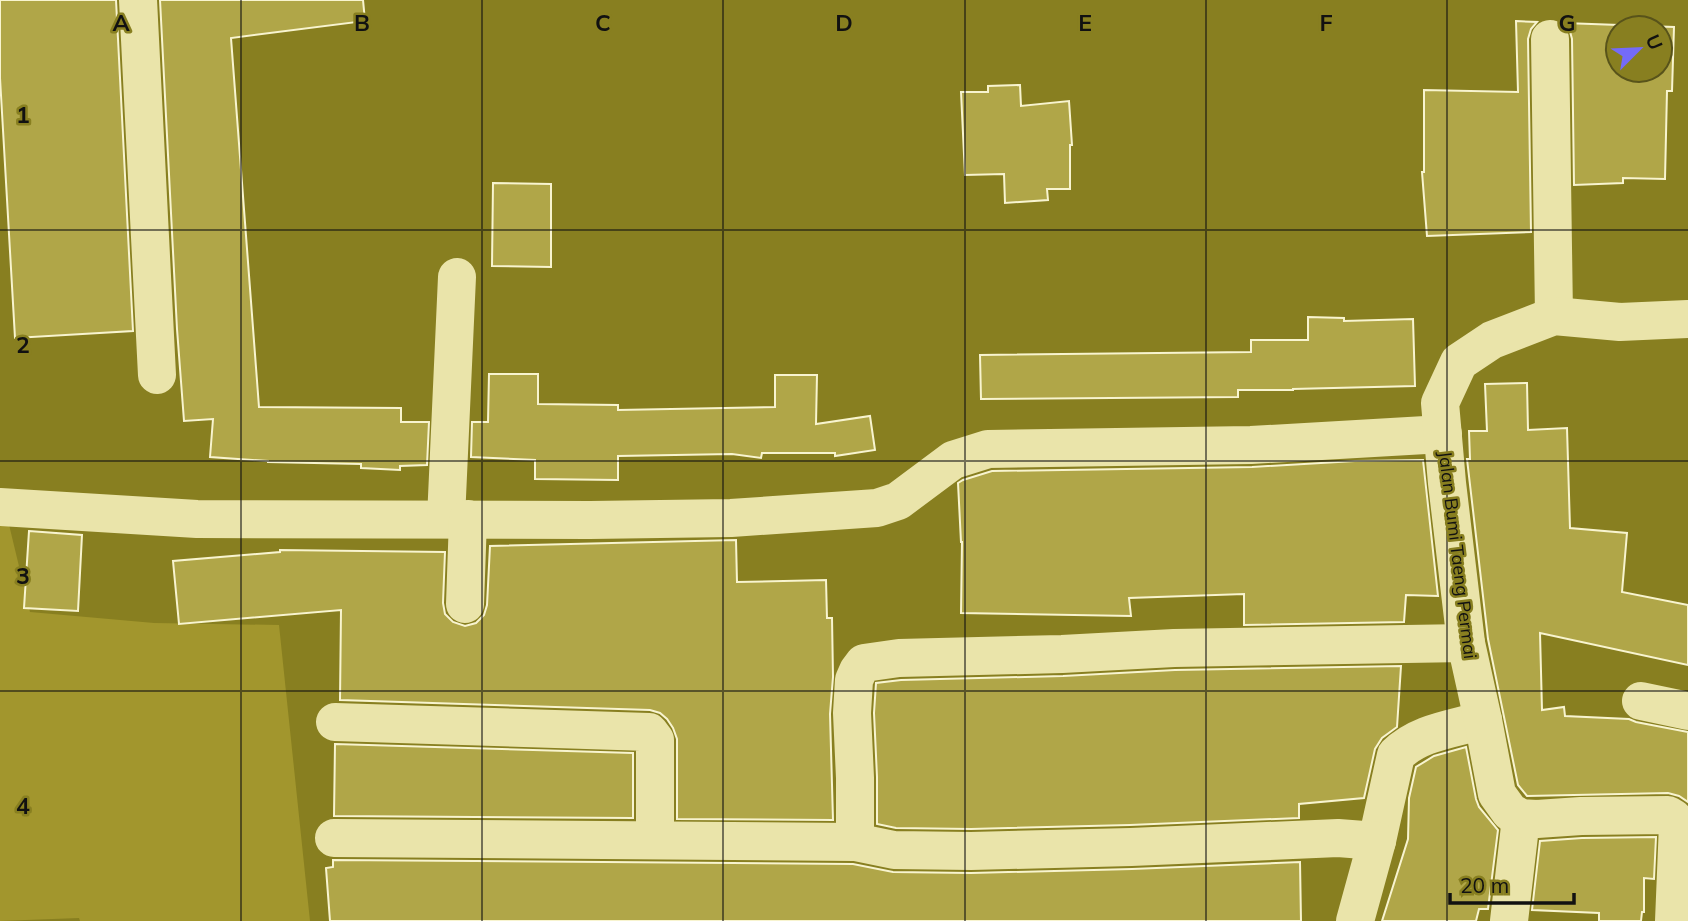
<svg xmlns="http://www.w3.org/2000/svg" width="1688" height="921" font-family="Mulish,sans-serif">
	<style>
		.green { fill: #a2962d }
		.building { fill: #b0a648; stroke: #f8f4cf; stroke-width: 2; fill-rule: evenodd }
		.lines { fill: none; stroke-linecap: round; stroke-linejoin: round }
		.minor { stroke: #eae4aa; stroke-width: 38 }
		.grid { fill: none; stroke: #111; stroke-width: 2; stroke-opacity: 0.55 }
		.labels { text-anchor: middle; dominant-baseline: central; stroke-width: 5; stroke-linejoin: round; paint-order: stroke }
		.street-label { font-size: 18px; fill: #111; stroke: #887f20 }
		.grid-label { font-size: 23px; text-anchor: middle; font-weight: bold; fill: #111; stroke: #887f20; stroke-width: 5; stroke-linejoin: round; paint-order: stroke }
	</style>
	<rect width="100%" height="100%" fill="#887f20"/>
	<path class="green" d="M5,508L30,612L154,623L279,625L310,921H80L79,918L0,921V510Z"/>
	<g class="building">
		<path d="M0,0H116L133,331L15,338L0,78Z"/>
		<path d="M160,0H363L365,21L231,38L259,407L401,408V422H429L427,465L400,466V470L361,468V464L268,462V461L210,457L213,419L184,421L177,329Z"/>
		<path d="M1516,21L1537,22L1531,29L1528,39L1531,232L1427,236L1422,172H1424V90L1518,92Z"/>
		<path d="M1564,23L1674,27L1672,91H1667L1665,179L1623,178V183L1574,185L1572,39L1569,28ZM1618,28H1660V70H1618Z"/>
		<path d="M1020,85L1021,106L1069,101L1072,145H1070V189H1047L1048,200L1005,203L1004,174L965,175L961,92H988V86Z"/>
		<path d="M493,183L551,184V267L492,266Z"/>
		<path d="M1308,317L1344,318V321L1413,319L1415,386L1293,389V390H1238V397L981,399L980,355L1251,352V340H1308Z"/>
		<path d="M489,374H538V404L618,405V410L775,407V375H817L816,424L870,416L875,450L835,456V453H762L761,458L732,454L618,456V480L535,479V460L471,457L472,422H488Z"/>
		<path d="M1527,383L1528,430L1567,428L1570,528L1627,533L1622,592L1688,605V665L1540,633L1542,710L1564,707L1565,716L1629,719L1636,722L1688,732V802L1679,796L1668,793L1527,796L1518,785L1488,639L1467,459H1470L1469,431H1487L1485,384Z"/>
		<path d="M1423,460L1438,596L1406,595L1404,622L1244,625V594L1129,598L1131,616L961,613L962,542H961L958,483L963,480L992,471L1252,467L1355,461Z"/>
		<path d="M29,531L82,535L78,611L24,608Z"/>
		<path d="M736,540L737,582L826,580L827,618H832L833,677L830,714L833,820L677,819V739L673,728L667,719L660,713L650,710L340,700L341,610L179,624L173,561L280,552V550L445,552L443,603L445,614L453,622L465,626L476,623L484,615L487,605L490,546Z"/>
		<path d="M1401,666L1397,727L1382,738L1375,749L1364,798L1299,804V818L1130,825L971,829L896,828L877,824V777L874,713L876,683L901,680L1063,676L1175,670Z"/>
		<path d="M335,744L633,753V818L334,816Z"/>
		<path d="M1466,747L1476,799L1479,807L1498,830L1488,909H1479L1476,921H1382L1408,839L1409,798L1416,767L1434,756Z"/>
		<path d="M1656,837L1654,879L1644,878V912H1642L1641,921H1599V913L1532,910L1540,841L1582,838Z"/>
		<path d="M333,860L853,864L893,872L971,873L1132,869L1300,862L1301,921H330L326,868L333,867Z"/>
	</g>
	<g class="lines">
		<g class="minor">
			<path d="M138,0L157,375"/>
			<path d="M1550,39L1554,316"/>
			<path d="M0,507L197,519L590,520L731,518L877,508L898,501L953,460L988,449L1251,445L1443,434"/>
			<path d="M446,519L457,277"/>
			<path d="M465,604L468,519"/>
			<path d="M1641,701L1688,711"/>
			<path d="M335,722L649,732L655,740V840"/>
			<path d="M334,838L855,842"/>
			<path d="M1377,841L1396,755C1419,732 1453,729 1483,720"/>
			<path d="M1355,921L1377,841L1338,838L1131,847L971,851L894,850L855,842V778L852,713L854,680L858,671L864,663L899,658L1062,654L1174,648L1466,643"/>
			<path d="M1509,921L1521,818"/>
			<path d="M1674,921L1678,824L1673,818L1668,815L1581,816L1537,819L1521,818L1510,812L1497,794L1483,720L1466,643L1447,483L1440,403L1459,362L1492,340L1554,316L1620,322L1688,319"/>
		</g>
	</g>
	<path class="grid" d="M241,0V921M482,0V921M723,0V921M965,0V921M1206,0V921M1447,0V921M0,230H1688M0,461H1688M0,691H1688"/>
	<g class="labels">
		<g class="street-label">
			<text transform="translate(1458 555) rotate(83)">Jalan Bumi Taeng Permai</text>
		</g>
	</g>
	<g class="grid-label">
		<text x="121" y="31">A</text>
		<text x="362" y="31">B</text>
		<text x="603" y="31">C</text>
		<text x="844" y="31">D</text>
		<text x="1085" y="31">E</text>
		<text x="1326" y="31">F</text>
		<text x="1567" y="31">G</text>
		<text x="23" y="123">1</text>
		<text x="23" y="353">2</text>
		<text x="23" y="584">3</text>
		<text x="23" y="814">4</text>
	</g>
	<g transform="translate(1639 49) rotate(66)"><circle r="33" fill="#887f20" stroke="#58531a" stroke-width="2"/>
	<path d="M0-5L12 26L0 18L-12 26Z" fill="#746bf8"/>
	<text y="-10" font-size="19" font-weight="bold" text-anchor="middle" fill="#111111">U</text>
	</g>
	<path d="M1450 893v10h124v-10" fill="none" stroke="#111111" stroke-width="3.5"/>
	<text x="1460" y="893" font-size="21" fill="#111111" stroke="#887f20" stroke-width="5" paint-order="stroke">20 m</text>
</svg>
